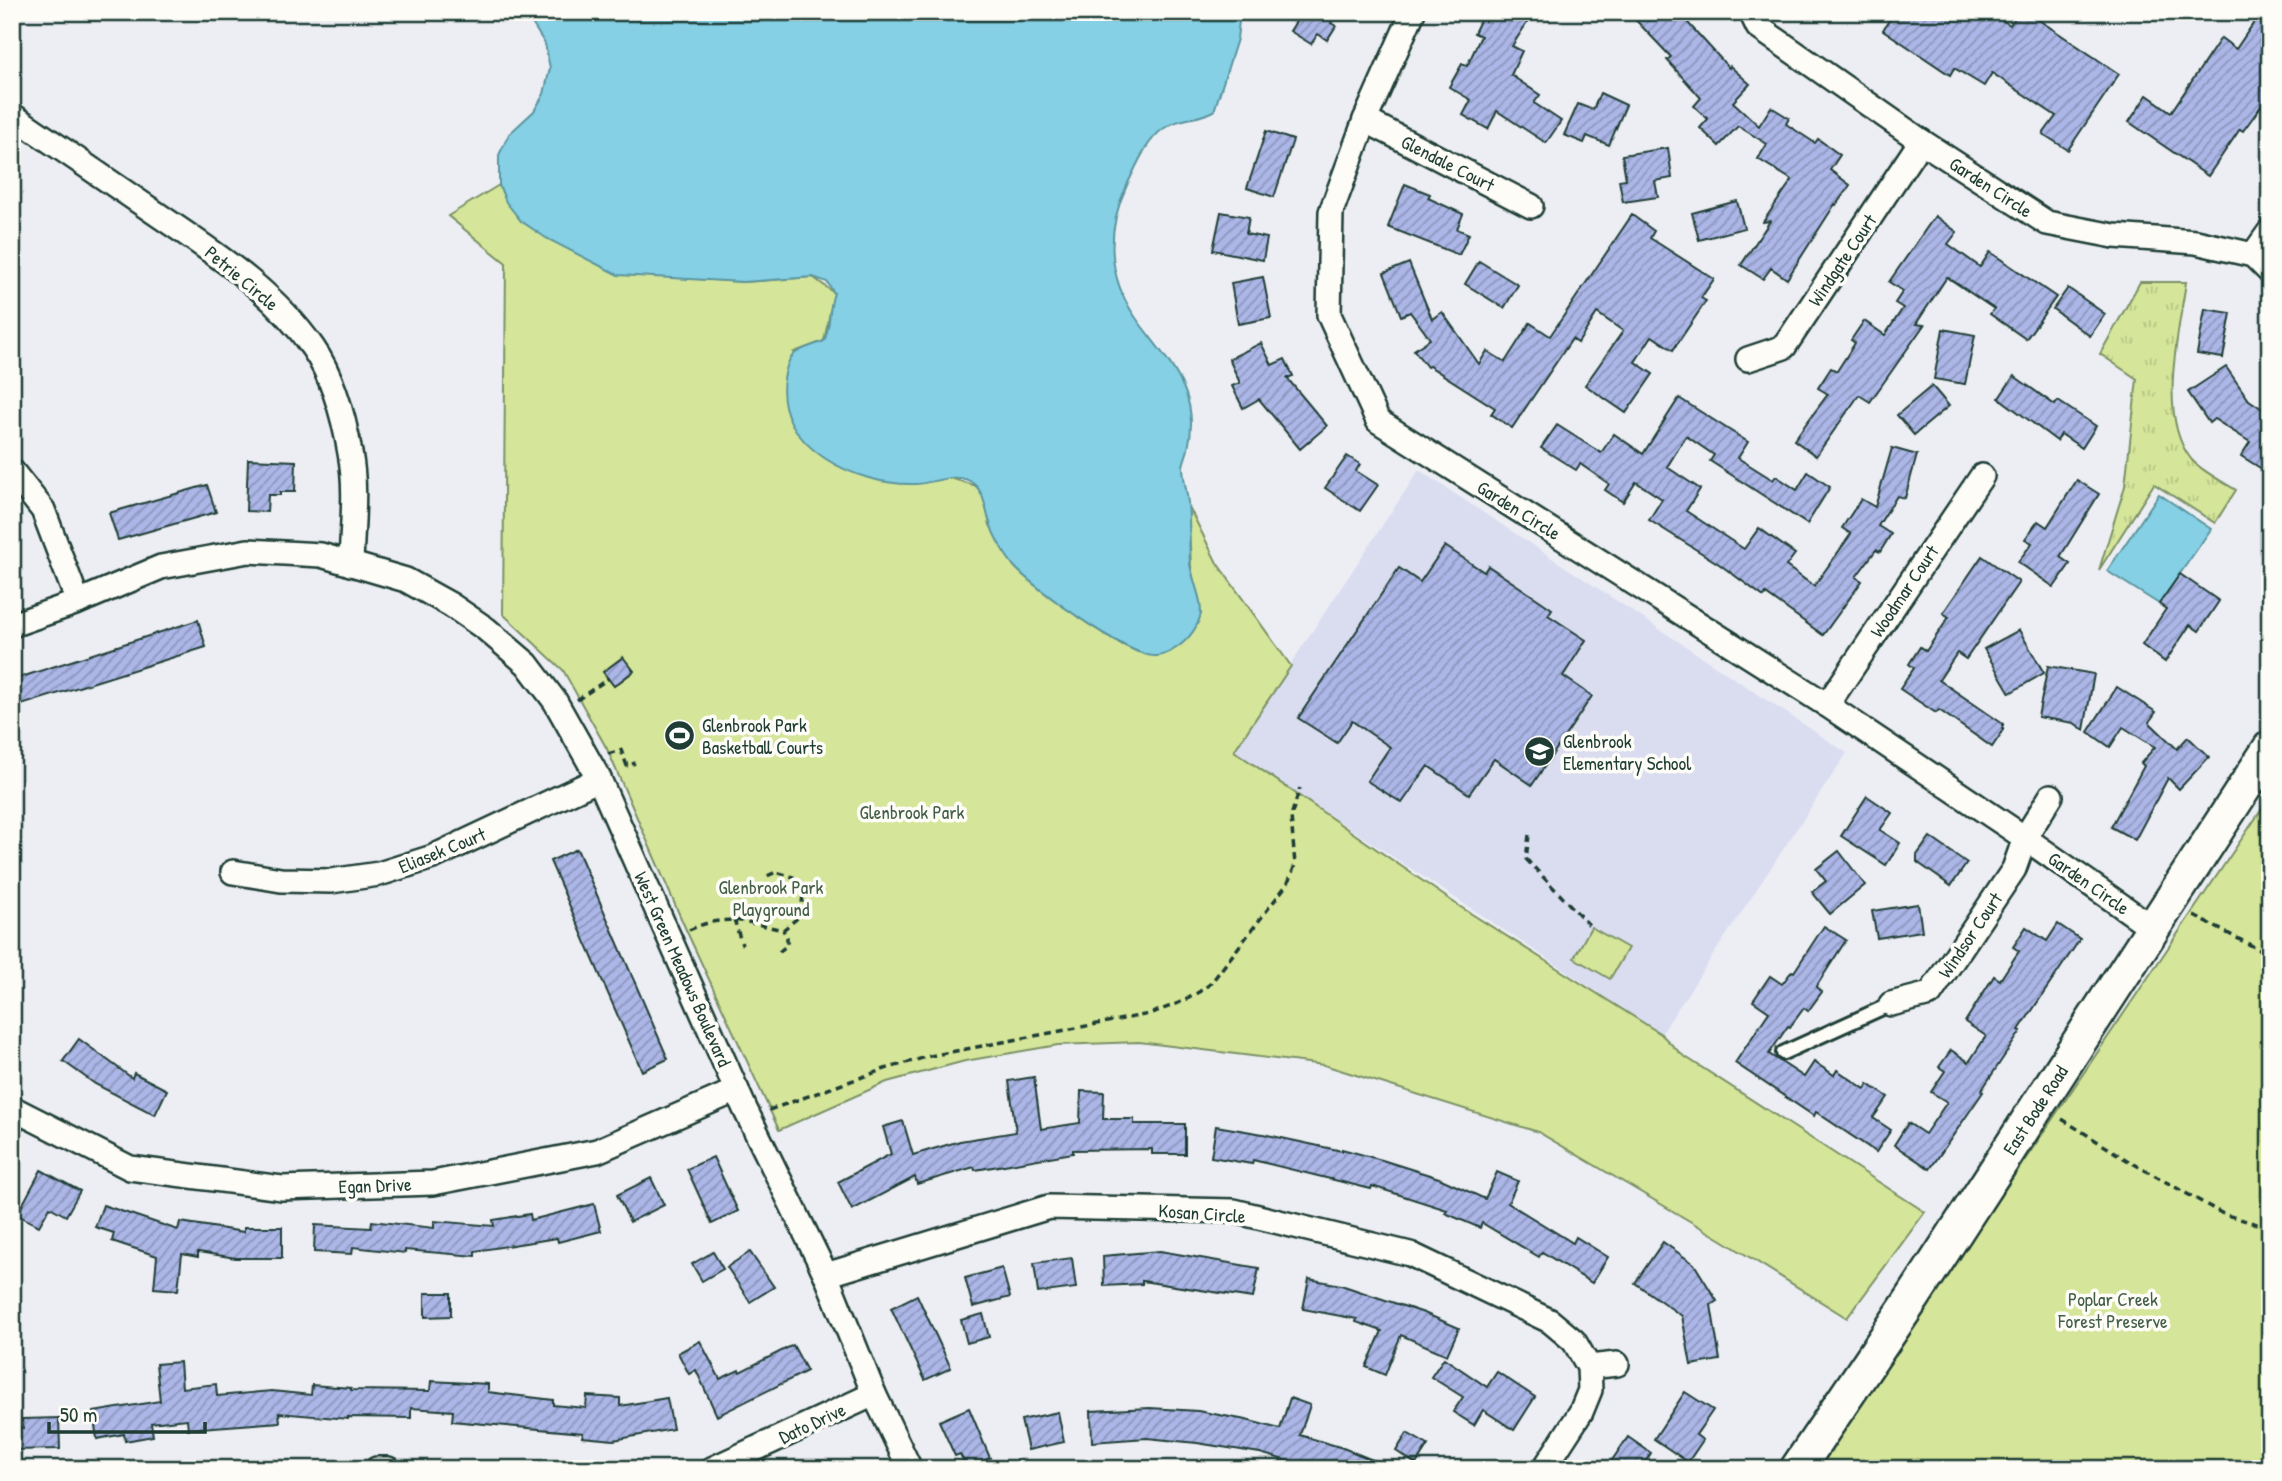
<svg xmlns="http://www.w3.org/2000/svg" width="2282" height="1481" font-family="'Patrick Hand',sans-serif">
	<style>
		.built { fill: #daddf0 }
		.grass { fill: url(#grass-tufts); stroke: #7a9166; stroke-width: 2 }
		.green { fill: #d5e599; stroke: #7a9166; stroke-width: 2 }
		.water { fill: #85d0e5; stroke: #5c959e; stroke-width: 2 }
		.building { fill: url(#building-hatch); stroke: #1f3d34; stroke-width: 2 }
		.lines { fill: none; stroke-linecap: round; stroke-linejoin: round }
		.lane-casing { stroke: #1f3d34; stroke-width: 18 }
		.street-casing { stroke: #1f3d34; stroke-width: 28 }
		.secondary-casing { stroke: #1f3d34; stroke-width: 38 }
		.path { stroke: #1f3d34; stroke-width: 3.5; stroke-dasharray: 7 5; stroke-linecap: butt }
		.lane { stroke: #fdfcf7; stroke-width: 12 }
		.street { stroke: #fdfcf7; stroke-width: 23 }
		.secondary { stroke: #fdfcf7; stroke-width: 33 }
		.labels { text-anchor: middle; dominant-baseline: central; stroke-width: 7; stroke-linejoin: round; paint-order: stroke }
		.street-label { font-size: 19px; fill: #1f3d34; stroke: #fdfcf7 }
		.poi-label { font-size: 19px; fill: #1f3d34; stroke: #fdfcf7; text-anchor: start }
		.park-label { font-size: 19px; fill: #435f48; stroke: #fdfcf7 }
	</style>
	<defs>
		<pattern id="grass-tufts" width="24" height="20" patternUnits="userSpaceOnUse" patternTransform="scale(1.75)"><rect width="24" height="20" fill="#d5e599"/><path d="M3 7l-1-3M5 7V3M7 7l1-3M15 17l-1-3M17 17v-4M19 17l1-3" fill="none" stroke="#b6c584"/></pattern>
		<pattern id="building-hatch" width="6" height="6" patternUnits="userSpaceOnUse" patternTransform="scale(1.75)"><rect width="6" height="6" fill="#acb6e7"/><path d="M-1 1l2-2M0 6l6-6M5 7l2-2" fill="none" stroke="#8b95bc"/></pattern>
	</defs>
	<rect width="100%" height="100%" fill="#edeef4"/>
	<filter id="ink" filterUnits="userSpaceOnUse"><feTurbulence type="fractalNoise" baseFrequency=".0143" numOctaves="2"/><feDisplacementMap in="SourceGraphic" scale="14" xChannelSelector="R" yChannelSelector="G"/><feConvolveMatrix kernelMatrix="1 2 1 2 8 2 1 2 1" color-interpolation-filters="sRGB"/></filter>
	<g filter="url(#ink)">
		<path class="built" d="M1419,470L1847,753L1661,1034L1233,751Z"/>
		<path class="grass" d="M2140,282H2186C2179,332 2157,416 2191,459C2201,471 2222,481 2236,490L2215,523L2154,484L2099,570L2125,486L2137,379L2100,354Z"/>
		<g class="green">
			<path d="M499,185L521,221L683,278L743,282L813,277L834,293L824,341L794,352L950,478L977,486L984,497L990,525L1015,567L1087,623L1117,642L1138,652L1201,614L1191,567L1188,505L1217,563L1291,666L1234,751L1459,906L1661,1034L1681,1054L1925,1212L1847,1318L1722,1240L1538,1132L1324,1065L1139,1042L1058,1045L965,1061L887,1082L779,1130L687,932L607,749L563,670L503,614L506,263L448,216Z"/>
			<path d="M2270,797V1469H1816Z"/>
			<path d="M1591,927L1628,948L1610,979L1574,958Z"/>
		</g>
		<g class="water">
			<path d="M525,12H1240L1237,39L1214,111C1197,120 1179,117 1163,129C1146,141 1136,167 1127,185C1106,230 1107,277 1136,318C1152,341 1173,363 1184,389C1192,408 1193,428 1188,449C1187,454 1184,460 1183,466C1183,478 1187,491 1188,503C1190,523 1189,543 1190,564C1192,580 1204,602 1200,617C1196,631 1185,643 1173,650C1169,653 1161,656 1156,656C1130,658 1030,586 1013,565C1004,553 994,537 990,523C985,509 985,494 974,484C958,470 932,484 915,484C857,486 774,447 784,379C789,348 798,352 824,341C831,326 828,310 834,293L827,282L813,277L743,282L618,275L546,238L521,221L506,202L499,185V155L509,134L534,111L544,94L550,68L545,44Z"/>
			<path d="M2159,494L2211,529L2159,604L2107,571Z"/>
		</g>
		<g class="building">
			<path d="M1302,12H1338L1331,23L1336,26L1327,40L1318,34L1311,44L1290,31Z"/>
			<path d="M1484,12H1534L1512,46L1522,51L1511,75L1540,95L1534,103L1561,121L1546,143L1497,111L1488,129L1463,115L1471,100L1449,87L1462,64L1467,66L1481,36L1474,33Z"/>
			<path d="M1628,12H1699L1688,23L1729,68L1730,66L1750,84L1733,102L1759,126L1771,107L1789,118L1786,124L1815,143L1818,139L1840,155L1830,170L1850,185L1836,205L1835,204L1787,279L1771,268L1763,279L1741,265L1770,221L1763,222L1792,180L1758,159L1767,144L1738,126L1719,146L1700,128L1708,119L1694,106L1701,98L1667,60L1671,57Z"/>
			<path d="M1894,12H1989L2010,25L2019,12H2027L2119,74L2068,150L2043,134L2056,116L1992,73L1984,86L1954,68L1950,75L1883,30Z"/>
			<path d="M2261,12H2270V94L2243,131L2240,129L2208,176L2129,122L2147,95L2171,112L2221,38L2236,49Z"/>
			<path d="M1600,93L1626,105L1609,145L1587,136L1584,143L1564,135L1578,104L1593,110Z"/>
			<path d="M1266,131L1293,140L1274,197L1247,188Z"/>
			<path d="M1668,148L1672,178L1655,181L1658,197L1623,202L1619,180L1626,179L1622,155Z"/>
			<path d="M1405,184L1430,194L1428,198L1463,214L1457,229L1469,234L1459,255L1388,227Z"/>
			<path d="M1737,201L1744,228L1699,240L1692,213Z"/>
			<path d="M1221,212L1249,217L1246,234L1267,238L1263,260L1213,250Z"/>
			<path d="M1632,215L1654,231L1650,238L1714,279L1701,298L1706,301L1673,350L1652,336L1635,362L1653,374L1626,413L1585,385L1623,331L1597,313L1578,343L1572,339L1512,428L1491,414L1495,408L1429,366L1427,367L1414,350L1430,339L1410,312L1401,316L1384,273L1409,263L1432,319L1442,312L1479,364L1487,351L1505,362L1530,323L1550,336Z"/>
			<path d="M1935,216L1957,232L1948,244L1980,267L1990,252L2056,297L2026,339L1990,314L1994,309L1947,277L1916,324L1924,325L1870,402L1859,395L1816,456L1794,440L1828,394L1818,388L1831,368L1837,371L1855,343L1851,340L1864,321L1885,335L1903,308L1895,303L1903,291L1889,282Z"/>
			<path d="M1479,261L1518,285L1504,308L1465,284Z"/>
			<path d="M1263,277L1271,318L1238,324L1231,283Z"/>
			<path d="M2068,288L2105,314L2090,336L2053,309Z"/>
			<path d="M2205,309L2231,313L2223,358L2197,354Z"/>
			<path d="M1943,329L1975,335L1965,384L1934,379Z"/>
			<path d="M1261,343L1272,365L1285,359L1293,376L1287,378L1327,426L1300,449L1259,399L1243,408L1232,386L1240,383L1229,359Z"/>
			<path d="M2226,367L2249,400L2270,414V474L2241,456L2250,442L2214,419L2209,423L2188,392Z"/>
			<path d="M2014,376L2055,405L2058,401L2096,426L2082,448L2061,434L2057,441L1999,398Z"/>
			<path d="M1932,386L1949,406L1914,435L1897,415Z"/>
			<path d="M1679,398L1748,442L1738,458L1773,480L1776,476L1797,490L1808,472L1830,487L1807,524L1710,461L1714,455L1686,436L1667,467L1700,489L1686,511L1744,549L1759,528L1795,554L1786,566L1814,586L1851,534L1842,528L1861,499L1875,507L1892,448L1917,455L1905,498L1897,496L1878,526L1891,534L1880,552L1876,550L1856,577L1862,581L1823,635L1766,594L1764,597L1719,564L1649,520L1662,499L1636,482L1623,502L1605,490L1609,484L1580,464L1576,470L1541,448L1557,425L1601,453L1614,434L1643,454Z"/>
			<path d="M1347,456L1360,464L1356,471L1378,485L1360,511L1325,488Z"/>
			<path d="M248,459L296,461L295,492H280V495H268L267,512L246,511Z"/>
			<path d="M2077,480L2099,494L2060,557L2070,564L2054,587L2018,562L2032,543L2025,539L2038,521L2047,527Z"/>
			<path d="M207,485L216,512L118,540L109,513Z"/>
			<path d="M1445,546L1484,572L1488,566L1542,602L1552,609L1548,615L1586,640L1563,676L1592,696L1532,785L1494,759L1469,794L1428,766L1402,803L1367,781L1390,747L1352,721L1337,743L1298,718L1399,568L1420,582Z"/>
			<path d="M1982,556L2019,582L1966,659L1957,653L1939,680L2003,724V731L1992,747L1939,710L1936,713L1900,689L1914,668L1909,664L1920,647L1926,651L1949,617L1943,613Z"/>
			<path d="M2180,574L2219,601L2199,631L2190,625L2165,662L2142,645L2166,609L2159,604Z"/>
			<path d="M198,620L206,647L12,708V680Z"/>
			<path d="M2019,630L2044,673L2010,693L1984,649Z"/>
			<path d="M623,657L634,671L614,686L603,672Z"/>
			<path d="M2048,666L2094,674L2084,730L2074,723L2038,717Z"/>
			<path d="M2117,687L2156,712L2149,722L2177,749L2188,737L2209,757L2179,789L2168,778L2135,840L2111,827L2144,766L2141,763L2155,747L2123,727L2110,747L2088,732Z"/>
			<path d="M1867,796L1892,813L1880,830L1900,843L1886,865L1841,836Z"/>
			<path d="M1930,837L1967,863L1951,886L1917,862V855Z"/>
			<path d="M577,849L668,1059L642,1071L550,861Z"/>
			<path d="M1839,851L1865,885L1830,914L1812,892L1826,881L1816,869Z"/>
			<path d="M1918,904L1922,931L1877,938L1872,911Z"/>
			<path d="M2058,924L2080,939L2019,1030L2021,1031L1981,1091L1983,1092L1930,1169L1894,1145L1908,1123L1925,1134L1947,1102L1931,1092L1945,1071L1939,1067L1951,1050L1969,1062L1986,1036L1965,1022L1994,976L2000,980L2019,951L2013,947L2026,927L2047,941Z"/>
			<path d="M1824,926L1846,940L1816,987L1822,992L1808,1011L1804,1008L1790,1027L1788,1026L1769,1054L1804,1077L1814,1062L1834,1075L1837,1070L1865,1089L1868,1084L1888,1097L1873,1118L1891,1130L1876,1152L1816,1112L1814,1116L1735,1063L1769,1012L1753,1001L1770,976L1782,984L1792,971L1794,972Z"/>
			<path d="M79,1039L132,1078L134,1073L167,1090L155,1115L95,1084L63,1061Z"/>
			<path d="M1034,1077L1041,1129L1080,1123L1081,1091L1104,1092L1103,1119H1134V1124H1185V1154H1152V1149L1073,1150V1153L975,1170L974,1167L917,1184L915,1177L852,1210L838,1182L891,1154L883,1127L903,1121L913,1155L960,1141L1016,1132L1009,1081Z"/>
			<path d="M1216,1126L1263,1134L1342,1151V1149L1382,1160L1439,1178L1485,1199L1497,1172L1518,1181L1508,1203L1573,1243L1576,1237L1608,1257L1592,1283L1542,1252L1539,1257L1482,1223L1480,1228L1445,1213L1447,1210L1372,1186L1371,1189L1253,1160L1252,1164L1211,1157Z"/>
			<path d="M713,1157L738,1211L712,1224L687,1169Z"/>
			<path d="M41,1170L80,1191L66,1216L50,1207L39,1226L17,1215Z"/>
			<path d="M651,1178L664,1205L630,1222L617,1195Z"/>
			<path d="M594,1204L601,1231L558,1242L557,1238L475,1251V1256L405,1250V1253L353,1247L352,1254L314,1252L315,1225L371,1228L372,1221L434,1228V1221L494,1226L493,1220L530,1214L531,1220Z"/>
			<path d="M103,1205L178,1230L180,1222L244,1232V1227H282V1258H236L198,1252V1257L182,1254L178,1290L154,1288L157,1256L112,1241L114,1233L95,1227Z"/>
			<path d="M1663,1242L1694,1264L1717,1301L1711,1305L1720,1360L1691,1365L1682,1316L1635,1283Z"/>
			<path d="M1160,1251L1259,1268L1253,1298L1142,1281V1284L1104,1286L1103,1256Z"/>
			<path d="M713,1252L723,1269L702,1281L692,1264Z"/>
			<path d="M750,1252L774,1287L750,1302L727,1267Z"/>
			<path d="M1072,1258L1076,1288L1038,1293L1034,1263Z"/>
			<path d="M1002,1268L1010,1297L973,1307L965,1278Z"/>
			<path d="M1309,1279L1341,1285L1424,1313L1459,1328L1447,1355L1401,1335L1385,1375L1366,1367L1382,1331L1356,1322L1357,1319L1303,1309Z"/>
			<path d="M425,1293H451V1316L425,1317Z"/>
			<path d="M917,1295L951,1368L925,1380L891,1308Z"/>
			<path d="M983,1314L989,1337L967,1343L961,1320Z"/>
			<path d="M700,1341L720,1379L739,1370L740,1372L793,1345L807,1371L717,1416L696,1370L689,1374L678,1353Z"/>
			<path d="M1444,1358L1487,1387L1497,1372L1535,1397L1514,1430L1483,1410L1474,1425L1453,1412L1463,1397L1431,1377Z"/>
			<path d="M180,1362L182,1388L216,1384L217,1396L272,1391L311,1395L312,1385L351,1388V1390L430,1391L431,1381L488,1384V1392L553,1400V1405L586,1408L587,1396L620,1398V1406L667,1398L673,1429L614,1440L582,1437L583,1433L452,1421L453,1411L411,1408V1418L348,1417V1419L279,1413L280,1422L188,1429L187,1419L151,1423L153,1436L125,1441L124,1434L97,1439L93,1412L160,1401L156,1364Z"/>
			<path d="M1685,1392L1713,1410L1696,1435L1703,1440L1688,1462L1654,1439Z"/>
			<path d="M1290,1398L1310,1405L1300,1435L1343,1448L1395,1469H1315L1260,1453L1197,1443L1147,1438L1092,1442L1091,1411L1150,1408L1198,1411L1246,1420L1280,1429Z"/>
			<path d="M969,1408L990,1458L967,1468L960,1454L955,1456L939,1421Z"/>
			<path d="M1058,1412L1064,1442L1028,1450L1021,1420Z"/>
			<path d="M59,1418L60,1449L12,1450V1426L23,1428L22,1419Z"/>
			<path d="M1407,1433L1428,1445L1416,1464L1396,1451Z"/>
			<path d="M1628,1437L1651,1453L1641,1469H1606Z"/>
		</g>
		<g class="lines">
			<defs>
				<path id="lane" d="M1783,1053L1891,1004"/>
				<g id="street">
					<path d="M1413,12L1365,120L1331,212L1329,315L1378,421L1827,705L2025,838L2153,928"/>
					<path d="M1751,12L1758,27L1921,141L2047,223L2114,236L2196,242L2253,255L2270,272"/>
					<path d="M12,115C60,148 109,181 157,214C214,253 273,290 313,348C333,377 344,418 350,453C357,489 352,527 351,564"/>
					<path d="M1365,120L1531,206"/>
					<path d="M2253,255L2270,231"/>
					<path d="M1748,359L1784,347L1921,141"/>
					<path d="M12,471L43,510L78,602"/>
					<path d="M12,625L78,602L161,567L248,551L321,555L406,580L451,605L486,629L527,664L555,701L599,779L745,1109L826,1275L874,1394L910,1469"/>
					<path d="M1827,705L1982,476"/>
					<path d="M233,872L281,880L331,881L379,874L433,857L599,779"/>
					<path d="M1891,1004L1930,994L2014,869L2025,838L2051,796"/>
					<path d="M12,1108L130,1168L282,1188L433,1183L597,1151L737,1090"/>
					<path d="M826,1275L1049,1207L1234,1211L1410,1254L1550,1321L1574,1341L1589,1367L1590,1390L1581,1412L1544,1469"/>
					<path d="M1589,1367L1617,1364"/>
					<path d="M377,1469H388"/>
					<path d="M712,1469L874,1394"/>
				</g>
				<path id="secondary" d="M1797,1469L1914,1296L2270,748"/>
			</defs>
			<use href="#lane" class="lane-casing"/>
			<use href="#street" class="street-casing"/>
			<use href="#secondary" class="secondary-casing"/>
			<g class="path">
				<path d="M577,700L609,678"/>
				<path d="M608,754L621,750L627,766L635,763"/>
				<path d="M1529,835L1526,859L1591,927"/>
				<path d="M2194,916L2270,955"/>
				<path d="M734,919L742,945"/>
				<path d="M689,930C724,913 747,922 783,930L800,916L803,896L793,877L776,872L765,877"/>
				<path d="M779,952L787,945V937L783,930"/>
				<path d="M769,1110L885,1069L930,1056L1149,1014C1172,1006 1192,999 1211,983L1288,883L1295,865L1291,816L1300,788"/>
				<path d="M2062,1119L2127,1160L2223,1214L2270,1228"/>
			</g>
			<use href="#lane" class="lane"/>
			<use href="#street" class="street"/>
			<use href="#secondary" class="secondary"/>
		</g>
	</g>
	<defs>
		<symbol id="stadium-disc" viewBox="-11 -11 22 22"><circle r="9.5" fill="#1f3d34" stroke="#fdfcf7"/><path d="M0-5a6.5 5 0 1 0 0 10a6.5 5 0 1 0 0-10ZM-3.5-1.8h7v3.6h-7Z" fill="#fff"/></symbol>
		<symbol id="school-disc" viewBox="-11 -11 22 22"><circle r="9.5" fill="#1f3d34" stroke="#fdfcf7"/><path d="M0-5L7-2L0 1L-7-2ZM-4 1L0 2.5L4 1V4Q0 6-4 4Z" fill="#fff"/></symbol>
	</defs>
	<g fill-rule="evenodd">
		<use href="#stadium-disc" x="662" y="718" width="35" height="35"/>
		<use href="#school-disc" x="1522" y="734" width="35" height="35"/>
	</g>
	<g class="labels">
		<g class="street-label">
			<text transform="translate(1448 163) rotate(27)">Glendale Court</text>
			<text transform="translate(1991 187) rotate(33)">Garden Circle</text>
			<text transform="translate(1842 260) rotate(-56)">Windgate Court</text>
			<text transform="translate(242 278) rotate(40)">Petrie Circle</text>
			<text transform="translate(1519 510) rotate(32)">Garden Circle</text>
			<text transform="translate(1904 591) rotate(-56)">Woodmar Court</text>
			<text transform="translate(442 850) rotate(-22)">Eliasek Court</text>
			<text transform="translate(2089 883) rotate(35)">Garden Circle</text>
			<text transform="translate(1970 935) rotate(-56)">Windsor Court</text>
			<text transform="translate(683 969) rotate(66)">West Green Meadows Boulevard</text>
			<text transform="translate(2035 1110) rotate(-57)">East Bode Road</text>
			<text transform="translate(375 1185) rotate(-2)">Egan Drive</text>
			<text transform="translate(1202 1213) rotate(4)">Kosan Circle</text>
			<text transform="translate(812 1423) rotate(-25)">Dato Drive</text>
		</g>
		<g class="poi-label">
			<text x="702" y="725">Glenbrook Park<tspan x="702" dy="22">Basketball Courts</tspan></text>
			<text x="1563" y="741">Glenbrook<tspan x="1563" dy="22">Elementary School</tspan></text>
		</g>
		<g class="park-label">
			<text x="912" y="812">Glenbrook Park</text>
			<text x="771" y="887">Glenbrook Park<tspan x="771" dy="22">Playground</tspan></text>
			<text x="2113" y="1299">Poplar Creek<tspan x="2113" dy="22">Forest Preserve</tspan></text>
		</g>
	</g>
	<rect width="2282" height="1481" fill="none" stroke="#fdfcf7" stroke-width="42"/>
	<rect x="21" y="21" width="2240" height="1439" fill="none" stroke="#1f3d34" stroke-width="2.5" filter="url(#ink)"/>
	<path d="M49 1422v10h156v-10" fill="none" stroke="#1f3d34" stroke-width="3.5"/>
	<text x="60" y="1422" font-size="21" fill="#1f3d34" stroke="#fdfcf7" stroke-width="5" paint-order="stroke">50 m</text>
</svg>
